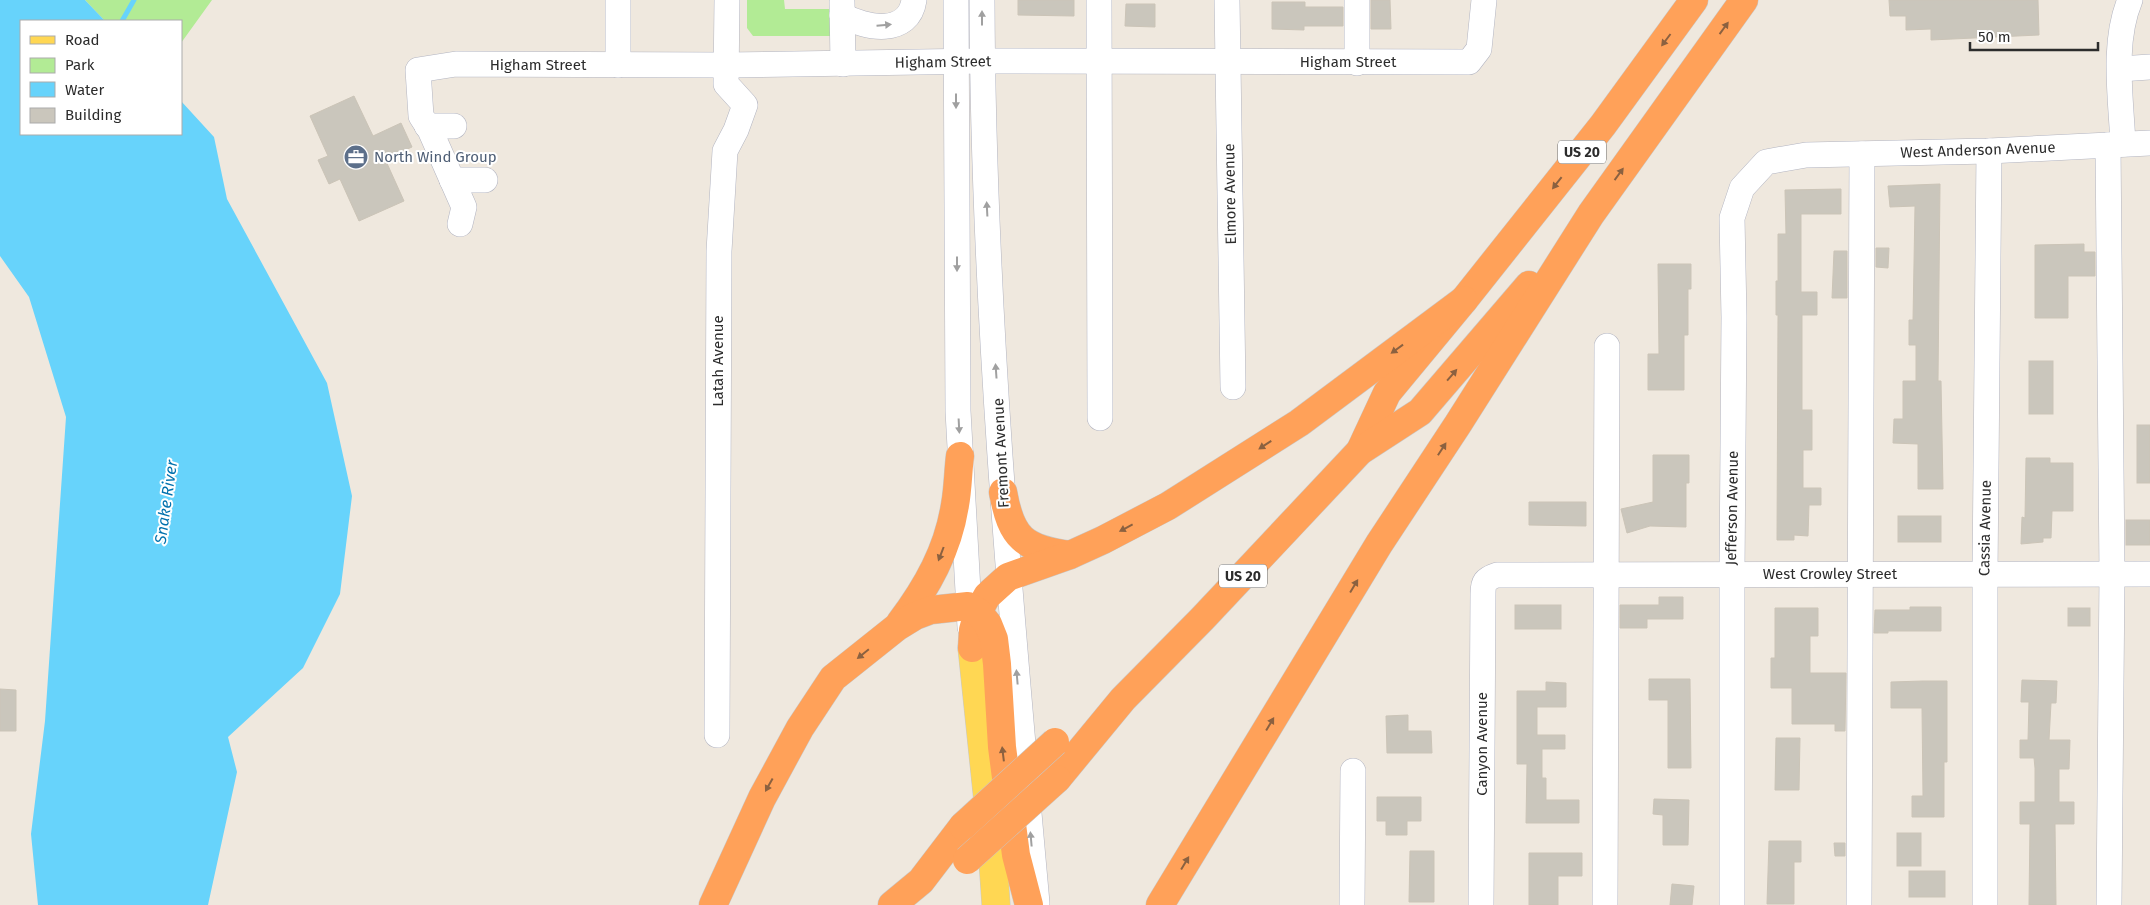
<svg xmlns="http://www.w3.org/2000/svg" width="2150" height="905" font-family="'Fira Sans',sans-serif">
	<style>
		.green { fill: #b2eb95 }
		.water { fill: #67d3fb }
		.lines { fill: none; stroke-linecap: round; stroke-linejoin: round }
		.stream { stroke: #67d3fb; stroke-width: 5 }
		.building { fill: #cac6bc; stroke: #cbc4b7 }
		.minor-casing { stroke: #b2b4c1; stroke-width: 26 }
		.major-casing { stroke: #c8c8c8; stroke-width: 29 }
		.highway-casing { stroke: #c8c8c8; stroke-width: 29 }
		.minor { stroke: #fff; stroke-width: 25 }
		.major { stroke: #ffd753; stroke-width: 28 }
		.highway { stroke: #ffa159; stroke-width: 28 }
		.highway-bridge-casing { stroke: #c8c8c8; stroke-width: 29; stroke-linecap: butt }
		.highway-bridge { stroke: #ffa159; stroke-width: 28 }
		.oneway { fill: #a0a0a0 }
		.oneway2 { fill: #8b6140 }
		.labels { text-anchor: middle; dominant-baseline: central; stroke-width: 4; stroke-linejoin: round; paint-order: stroke }
		.shield { fill: #fff; stroke: #6b6b6b; stroke-width: 1 }
		.shield-label { font-size: 14px; font-weight: bold; fill: #2c2c2c }
		.street-label { font-size: 15px; fill: #2c2c2c; stroke: #fff }
		.service-label { font-size: 15px; fill: #4e5e75; stroke: #fff; text-anchor: start }
		.water-label { font-size: 16px; font-style: italic; fill: #0071ad; stroke: #fff }
	</style>
	<rect width="100%" height="100%" fill="#efe8de"/>
	<g class="green">
		<path d="M85,0H212L181,43V21H105Z"/>
		<path d="M747,0H784L785,9H832V36H753L747,28Z"/>
	</g>
	<path class="water" d="M0,0H85L105,21H21V134H181V101L214,137L227,199L327,383L352,496L340,594L303,668L228,737L237,772L208,905H38L31,834L45,721L66,417L29,297L0,256Z"/>
	<g class="lines">
		<path class="stream" d="M122,21L134,0"/>
	</g>
	<g class="building">
		<path d="M1018,0H1074V16L1018,15Z"/>
		<path d="M1371,0H1390L1391,29H1371Z"/>
		<path d="M1889,0H2038L2039,35L1931,40V29L1906,30V16H1890Z"/>
		<path d="M1272,2H1305V7H1343V26H1304V30L1272,29Z"/>
		<path d="M1126,4H1155V27L1125,26Z"/>
		<path d="M354,96L373,136L401,123L412,147L385,159L404,201L359,221L340,179L329,184L318,160L328,156L310,116Z"/>
		<path d="M1940,184L1938,381H1941L1943,489H1918V444L1893,443L1894,419H1903V381H1916V345H1909V320H1913L1915,206L1890,207L1888,186Z"/>
		<path d="M1841,189V214H1801V292H1817V315H1802V410H1812V450H1803V488H1821V505H1809L1808,536L1794,535V540H1777L1778,315H1776V281H1778V234H1786L1785,190Z"/>
		<path d="M2084,244V252H2095V276H2068V318H2035V245Z"/>
		<path d="M1876,248H1889L1888,268L1876,267Z"/>
		<path d="M1834,251H1847V298H1832Z"/>
		<path d="M1658,264H1691V289H1688V335H1684V390H1648V354H1659Z"/>
		<rect x="2029" y="361" width="24" height="53"/>
		<rect x="2137" y="425" width="13" height="58"/>
		<path d="M1653,455H1689V483H1686V527L1650,526L1627,533L1621,509L1653,502Z"/>
		<path d="M2026,458H2050V463H2073V511H2052L2051,538H2043V542L2021,544L2022,517L2025,518Z"/>
		<path d="M1529,502H1586V526L1529,525Z"/>
		<rect x="1898" y="516" width="43" height="26"/>
		<rect x="2126" y="520" width="24" height="25"/>
		<path d="M1659,597H1683V619H1647V628H1620V605H1659Z"/>
		<rect x="1515" y="605" width="46" height="24"/>
		<path d="M1910,607H1941V631H1888V633H1874L1875,610H1910Z"/>
		<path d="M1775,608H1818V636H1810V673H1846L1845,731H1835V724H1792V688H1771V658H1775Z"/>
		<rect x="2068" y="608" width="22" height="18"/>
		<path d="M1649,679H1690L1691,768H1668V700H1649Z"/>
		<path d="M2022,680L2057,681L2056,703H2051L2049,740H2070L2069,769H2059V802H2074V824H2055L2056,905H2029L2030,824H2020V802H2035V768L2034,758H2020V740H2028L2029,702H2021Z"/>
		<path d="M1923,681H1947V762H1944V817H1912V796H1923L1922,708H1891V682Z"/>
		<path d="M1546,682L1566,683V707H1537V735H1565V749H1542V778H1546V800H1579V823H1526L1527,764H1517V691H1546Z"/>
		<path d="M0,689L16,690V731H0Z"/>
		<path d="M1408,715V731H1431L1432,753H1387L1386,716Z"/>
		<path d="M1776,738H1800L1799,790H1775Z"/>
		<path d="M1377,797H1421V821H1407V835H1386V821H1377Z"/>
		<path d="M1654,799L1689,800L1688,845H1663V815L1653,814Z"/>
		<rect x="1897" y="833" width="24" height="33"/>
		<path d="M1769,841H1801V862H1794V904H1767Z"/>
		<path d="M1834,843H1845V856H1835Z"/>
		<path d="M1410,851H1434V902H1409Z"/>
		<path d="M1529,853H1582V876H1558V905H1529Z"/>
		<rect x="1909" y="871" width="36" height="26"/>
		<path d="M1672,884L1694,886L1692,905H1670Z"/>
	</g>
	<g class="lines">
		<defs>
			<g id="minor">
				<path d="M618,0V65"/>
				<path d="M956,0L958,411L970,627"/>
				<path d="M982,0C983,302 1010,603 1037,903"/>
				<path d="M1099,0L1100,418"/>
				<path d="M1227,0L1233,387"/>
				<path d="M1357,0V63"/>
				<path d="M842,2L843,64"/>
				<path d="M842,15C866,29 909,36 914,0"/>
				<path d="M2120,69L2150,67"/>
				<path d="M427,126H454"/>
				<path d="M2123,144C2121,98 2112,43 2130,0"/>
				<path d="M2108,145L2112,574L2109,905"/>
				<path d="M452,180H485"/>
				<path d="M460,224L464,207L430,130L421,116L418,70L456,64L727,65L982,61L1469,62L1479,49L1484,0"/>
				<path d="M717,735L719,251L725,151L736,130L745,105L726,84L727,0"/>
				<path d="M1352,905L1353,771"/>
				<path d="M1481,905L1483,594C1483,582 1485,579 1497,575L2150,574"/>
				<path d="M1605,905L1607,346"/>
				<path d="M1732,905V573L1734,317L1732,218L1742,188L1766,162L1806,155L1989,151L2150,143"/>
				<path d="M1859,905L1862,154"/>
				<path d="M1985,905V574L1989,151"/>
			</g>
			<path id="major" d="M972,648L991,831L996,905"/>
			<g id="highway">
				<path d="M1360,451L1387,393L1464,300L1603,125L1694,0"/>
				<path d="M1003,492C1011,538 1024,549 1070,555"/>
				<path d="M900,623C927,587 948,550 955,505C958,489 958,472 960,456"/>
				<path d="M972,648L973,630L978,612L987,596L1008,577L1070,555L1103,540L1168,506L1299,423L1464,300"/>
				<path d="M1057,779L1123,699L1202,619L1360,451L1420,412L1529,285"/>
				<path d="M713,905L762,798L800,728L833,678L897,627L915,616L931,610L968,606L978,612L988,624L994,639L997,664L1002,747L1016,855L1029,905"/>
				<path d="M892,905L921,881L963,826"/>
				<path d="M1160,905L1379,544L1458,424L1591,214L1744,0"/>
			</g>
		</defs>
		<use href="#minor" class="minor-casing"/>
		<use href="#major" class="major-casing"/>
		<use href="#highway" class="highway-casing"/>
		<use href="#minor" class="minor"/>
		<use href="#major" class="major"/>
		<use href="#highway" class="highway"/>
		<defs>
			<g id="highway-bridge">
				<path d="M963,826L1055,742"/>
				<path d="M967,860L1057,779"/>
			</g>
		</defs>
		<use href="#highway-bridge" class="highway-bridge-casing"/>
		<use href="#highway-bridge" class="highway-bridge"/>
	</g>
	<defs><path id="oneway-solid" d="M-6-.8H1V-3.2L6.5 0L1 3.2V.8H-6Z" transform="scale(1.25)"/></defs>
	<g class="oneway">
		<use href="#oneway-solid" transform="translate(982 18) rotate(-90)"/>
		<use href="#oneway-solid" transform="translate(884 25) rotate(-5)"/>
		<use href="#oneway-solid" transform="translate(956 101) rotate(90)"/>
		<use href="#oneway-solid" transform="translate(987 209) rotate(-93)"/>
		<use href="#oneway-solid" transform="translate(957 264) rotate(90)"/>
		<use href="#oneway-solid" transform="translate(996 371) rotate(-94)"/>
		<use href="#oneway-solid" transform="translate(959 426) rotate(87)"/>
		<use href="#oneway-solid" transform="translate(1017 677) rotate(-95)"/>
		<use href="#oneway-solid" transform="translate(1031 839) rotate(-95)"/>
	</g>
	<g class="oneway2">
		<use href="#oneway-solid" transform="translate(1724 28) rotate(-54)"/>
		<use href="#oneway-solid" transform="translate(1666 40) rotate(127)"/>
		<use href="#oneway-solid" transform="translate(1619 174) rotate(-54)"/>
		<use href="#oneway-solid" transform="translate(1557 183) rotate(128)"/>
		<use href="#oneway-solid" transform="translate(1397 349) rotate(144)"/>
		<use href="#oneway-solid" transform="translate(1452 375) rotate(-49)"/>
		<use href="#oneway-solid" transform="translate(1265 445) rotate(147)"/>
		<use href="#oneway-solid" transform="translate(1442 449) rotate(-57)"/>
		<use href="#oneway-solid" transform="translate(1126 528) rotate(152)"/>
		<use href="#oneway-solid" transform="translate(941 554) rotate(111)"/>
		<use href="#oneway-solid" transform="translate(1354 586) rotate(-59)"/>
		<use href="#oneway-solid" transform="translate(863 654) rotate(141)"/>
		<use href="#oneway-solid" transform="translate(1270 724) rotate(-59)"/>
		<use href="#oneway-solid" transform="translate(1003 754) rotate(-97)"/>
		<use href="#oneway-solid" transform="translate(769 785) rotate(119)"/>
		<use href="#oneway-solid" transform="translate(1185 863) rotate(-59)"/>
	</g>
	<defs>
		<symbol id="office-disc" viewBox="-11 -11 22 22"><circle r="9.5" fill="#5c6f8a" stroke="#fff"/><path d="M-6-3h4V-5.5h4V-3h4V5H-6ZM-1-4.5V-3h2v-1.5ZM-6 0V1H6V0Z" fill="#fff"/></symbol>
	</defs>
	<g fill-rule="evenodd">
		<use href="#office-disc" x="342" y="143" width="28" height="28"/>
	</g>
	<g class="labels">
		<g class="shield">
			<rect x="1558" y="140.5" width="48" height="23" rx="4"/>
			<rect x="1219" y="564.5" width="48" height="23" rx="4"/>
		</g>
		<g class="shield-label">
			<text x="1582" y="152">US 20</text>
			<text x="1243" y="576">US 20</text>
		</g>
		<g class="street-label">
			<text transform="translate(943 62) rotate(-1)">Higham Street</text>
			<text x="1348" y="62">Higham Street</text>
			<text x="538" y="65">Higham Street</text>
			<text transform="translate(1978 150) rotate(-2)">West Anderson Avenue</text>
			<text transform="translate(1230 194) rotate(-91)">Elmore Avenue</text>
			<text transform="translate(718 361) rotate(-90)">Latah Avenue</text>
			<text transform="translate(1001 453) rotate(-93)">Fremont Avenue</text>
			<text transform="translate(1732 508) rotate(-89)">Jefferson Avenue</text>
			<text transform="translate(1985 528) rotate(-89)">Cassia Avenue</text>
			<text x="1830" y="574">West Crowley Street</text>
			<text transform="translate(1482 744) rotate(-90)">Canyon Avenue</text>
		</g>
		<g class="service-label">
			<text x="374" y="157">North Wind Group</text>
		</g>
		<g class="water-label">
			<text transform="translate(166 502) rotate(-82)">Snake River</text>
		</g>
	</g>
	<rect x="20" y="20" width="162" height="115" fill="#ffffff" stroke="#ababab"/>
	<rect x="30" y="36" width="25" height="8" fill="#ffd753" stroke="#ababab"/>
	<text x="65" y="45" font-size="15" fill="#2c2c2c">Road</text>
	<rect x="30" y="58" width="25" height="15" fill="#b2eb95" stroke="#ababab"/>
	<text x="65" y="70" font-size="15" fill="#2c2c2c">Park</text>
	<rect x="30" y="82" width="25" height="15" fill="#67d3fb" stroke="#ababab"/>
	<text x="65" y="95" font-size="15" fill="#2c2c2c">Water</text>
	<rect x="30" y="108" width="25" height="15" fill="#cac6bc" stroke="#ababab"/>
	<text x="65" y="120" font-size="15" fill="#2c2c2c">Building</text>
	<path d="M1970 42v8h128v-8" fill="none" stroke="#2c2c2c" stroke-width="2.5"/>
	<text x="1978" y="42" font-size="15" fill="#2c2c2c" stroke="#ffffff" stroke-width="4" paint-order="stroke">50 m</text>
</svg>
